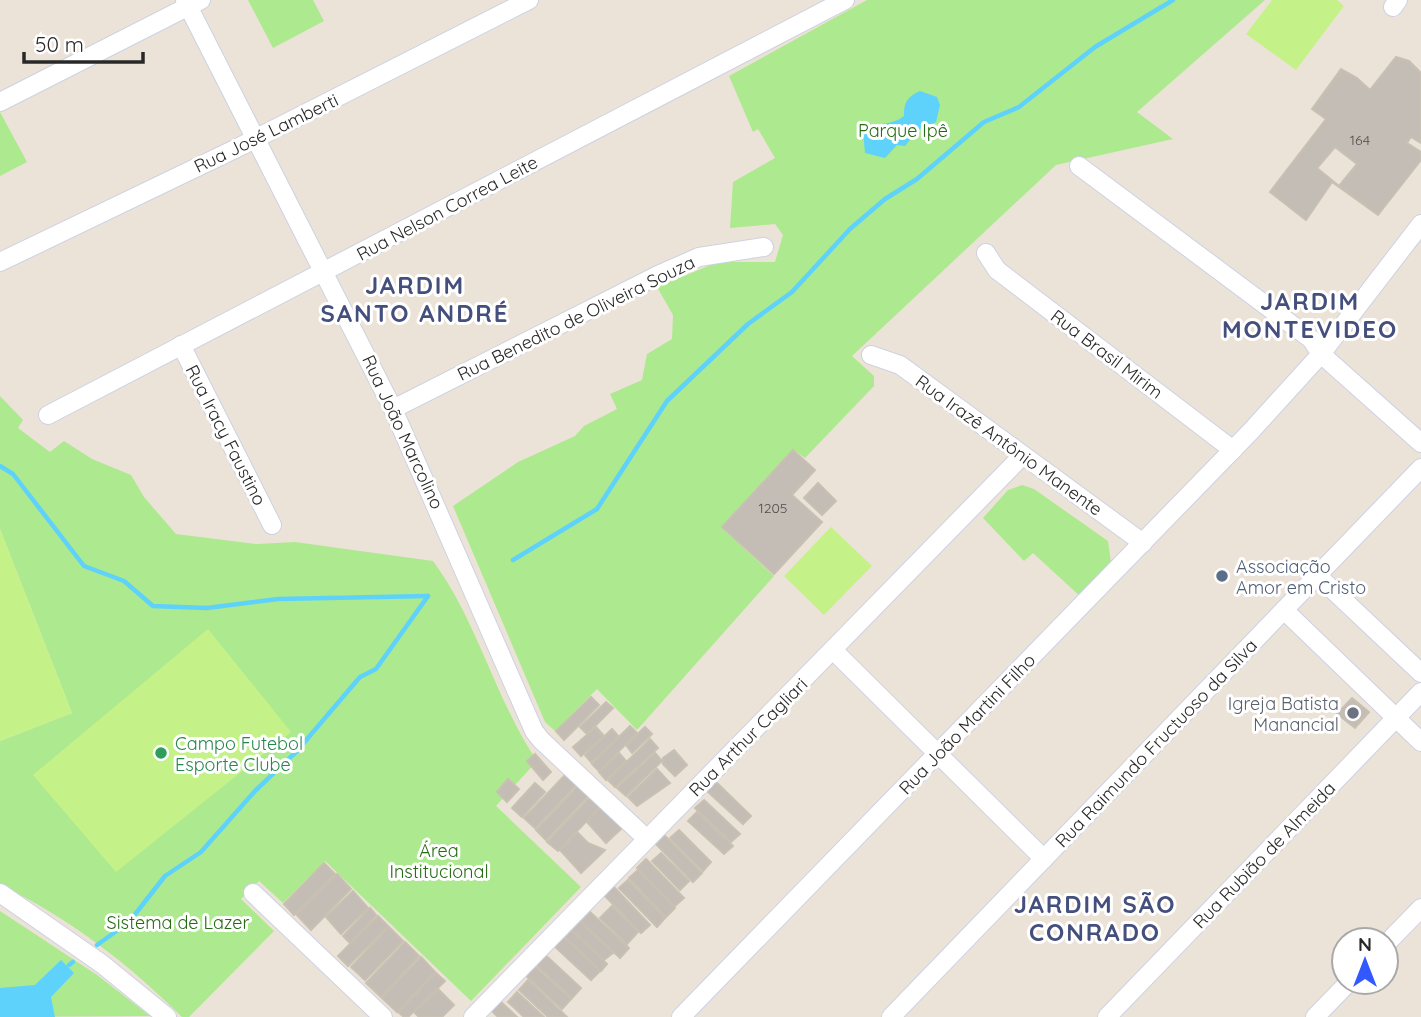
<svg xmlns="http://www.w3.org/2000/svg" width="1421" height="1017" font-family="Quicksand,sans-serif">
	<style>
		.green { fill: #ade98e }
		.pitch { fill: #c5f288 }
		.water { fill: #5ed2fb }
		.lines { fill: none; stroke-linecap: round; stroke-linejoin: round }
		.stream { stroke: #5ed2fb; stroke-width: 4.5 }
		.building { fill: #c3bdb5; stroke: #c8c0b2; stroke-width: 2; fill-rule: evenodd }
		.minor-casing { stroke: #cdd1e3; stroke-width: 20 }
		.minor { stroke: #fff; stroke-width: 18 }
		.service-dot { fill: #5c6f8a; stroke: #fff; stroke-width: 2.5 }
		.worship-dot { fill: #6b7280; stroke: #fff; stroke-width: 2.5 }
		.leisure-dot { fill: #2e9e5b; stroke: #fff; stroke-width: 2.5 }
		.labels { text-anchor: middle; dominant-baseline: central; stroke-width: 6; stroke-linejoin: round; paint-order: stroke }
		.number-label { font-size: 14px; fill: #4f4d4b }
		.park-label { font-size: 18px; fill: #256b12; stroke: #fff }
		.street-label { font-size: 18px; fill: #282828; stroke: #fff }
		.service-label { font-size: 18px; fill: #4e5e75; stroke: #fff; text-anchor: start }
		.worship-label { font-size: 18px; fill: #5b616d; stroke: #fff; text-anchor: end }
		.leisure-label { font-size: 18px; fill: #27864d; stroke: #fff; text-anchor: start }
		.district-label { font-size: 24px; font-weight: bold; letter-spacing: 2px; fill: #444f7d; stroke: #fff }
	</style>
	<rect width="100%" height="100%" fill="#ece3d8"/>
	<g class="green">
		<path d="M248,0H313L324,21L273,48Z"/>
		<path d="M867,0H1265L1137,112L1173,139L1056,165L852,356L874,376V386L805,458L793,449L721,527L774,576L637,730L597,689L555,731L545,722L453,506L518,462L575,436L584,426L617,409L610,394L642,380L647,354L672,339L673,315L657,287L718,262H775L783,235L775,224L730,228L733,182L775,158L758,129L753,132L729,76Z"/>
		<path d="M0,112L27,162L0,176Z"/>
		<path d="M0,396L23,420L18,428L50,452L64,441L92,459L131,475L144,497L176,534L257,544L295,542L433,561C478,622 495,699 537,761L496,806L581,887L471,1001L325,861L283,903L259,881L241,899L274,931L189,1017H182C130,965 67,916 0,885V741L72,713L0,529Z"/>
		<path d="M1022,485L1034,489L1108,541L1111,562L1082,598L1033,553L1024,561L983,518L1008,490Z"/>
		<path d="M0,911L97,975L150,1016L0,1017Z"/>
	</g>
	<g class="pitch">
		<path d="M1272,0H1337L1344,6L1296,70L1246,34Z"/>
		<path d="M831,527L872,566L824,615L784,576Z"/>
		<path d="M0,529L72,713L0,741Z"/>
		<path d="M208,629L291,732L116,872L33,775Z"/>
	</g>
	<g class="water">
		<path d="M920,91L937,97L940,105L936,122L918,130L905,146L897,145L885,158L865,153L863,132C876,121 890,127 904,116C904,102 907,97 920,91Z"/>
		<path d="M61,960L74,973L51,997L55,1017H0V988L35,985Z"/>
	</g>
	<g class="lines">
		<g class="stream">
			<path d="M0,466L13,474L84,566L124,581L153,606L207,608L278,599L428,596"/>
			<path d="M513,560L597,509L667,401L748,324L792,292L850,229L885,199L917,179L984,122L1019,107L1095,47L1173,0"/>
			<path d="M97,945L129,922L165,876L201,852L255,791L296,752L360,677L376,669L428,596"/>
			<path d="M69,965L73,962"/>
		</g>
	</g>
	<g class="building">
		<path d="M1396,57L1409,61L1421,73V143L1411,137L1407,143L1421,152V160L1378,215L1332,182L1306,220L1270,192L1326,119L1312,109L1341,69L1357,78L1370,90ZM1335,147L1357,164L1339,186L1317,168Z"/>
		<path d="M793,450L815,470L792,495L822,522L774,574L722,527Z"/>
		<path d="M818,483L836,501L822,515L804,498Z"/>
		<path d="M591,697L599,705L564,740L556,731Z"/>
		<path d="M1352,698L1369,712L1355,728L1337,714Z"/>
		<path d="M606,702L613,708L587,734L580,727Z"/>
		<path d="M630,726L637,733L599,771L592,764Z"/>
		<path d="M596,727L604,736L581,756L573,747Z"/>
		<path d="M645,727L652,734L632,753L626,745Z"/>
		<path d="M612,729L619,737L591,762L585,755Z"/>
		<path d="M650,739L658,748L615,787L608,780Z"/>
		<path d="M674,750L687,765L675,776L663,764V758Z"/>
		<path d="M619,753L626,761L606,780L599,772Z"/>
		<path d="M655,753L662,761L626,796L617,788Z"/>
		<path d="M535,754L551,772L543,780L527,761Z"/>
		<path d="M657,769L670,783L637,806L628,797Z"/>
		<path d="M568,772L579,782L535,828L524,818Z"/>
		<path d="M508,779L519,789L507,802L497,792Z"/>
		<path d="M716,782L751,816L743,824L707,791Z"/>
		<path d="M535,783L545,792L522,817L512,808Z"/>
		<path d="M580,784L590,794L546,840L536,830Z"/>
		<path d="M591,796L601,806L558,851L547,842Z"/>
		<path d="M704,800L740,834L731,842L695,808Z"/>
		<path d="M602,806L622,828L606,843L587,822Z"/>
		<path d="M697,812L733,846L724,854L688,821Z"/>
		<path d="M679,830L711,862L703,871L670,838Z"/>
		<path d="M577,832L588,843L605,850L581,873L560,850Z"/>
		<path d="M664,835L702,873L693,882L655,843Z"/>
		<path d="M661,853L689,881L680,890L652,861Z"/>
		<path d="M646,859L684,898L675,906L637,868Z"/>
		<path d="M324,863L335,874L294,915L284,904Z"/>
		<path d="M638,870L675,908L666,917L629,878Z"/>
		<path d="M337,874L351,889L311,930L296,914Z"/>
		<path d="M628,880L665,918L657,927L619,888Z"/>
		<path d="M613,886L650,925L641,933L604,895Z"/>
		<path d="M353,891L368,908L341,934L326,917Z"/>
		<path d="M612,906L638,932L627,944L600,918Z"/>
		<path d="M370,908L376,915L350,943L343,936Z"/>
		<path d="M590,912L629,948L620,958L581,921Z"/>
		<path d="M378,916L388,926L348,966L338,956Z"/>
		<path d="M579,921L613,953L604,960L571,930Z"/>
		<path d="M389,927L403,941L365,980L351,967Z"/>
		<path d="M568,927L607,964L601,971L562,934Z"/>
		<path d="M561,934L600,971L591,980L552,944Z"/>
		<path d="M405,942L419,956L381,997L366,983Z"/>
		<path d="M541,951L581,988L572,998L532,961Z"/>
		<path d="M421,957L435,972L397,1012L382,998Z"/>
		<path d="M531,963L571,999L562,1009L522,972Z"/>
		<path d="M436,973L445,981L408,1017H404L398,1012Z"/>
		<path d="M528,980L567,1017H548L519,990Z"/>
		<path d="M438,989L454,1005L442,1017H419L414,1012Z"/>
		<path d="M517,992L544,1017H524L508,1002Z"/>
		<path d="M499,1000L517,1017H498L490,1009Z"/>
	</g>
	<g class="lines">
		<defs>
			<g id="minor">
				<path d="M185,0L393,409L534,731L541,740L647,839"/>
				<path d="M1393,7L1398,0"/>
				<path d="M0,102L201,0"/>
				<path d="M1079,166L1311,339L1321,354L1421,443"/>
				<path d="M986,253L997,270L1233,450"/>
				<path d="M0,262L237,148L529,0"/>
				<path d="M181,345L272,525"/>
				<path d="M871,355L900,365L1143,543"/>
				<path d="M393,409L658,275L699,257L764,247"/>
				<path d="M48,415L845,0"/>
				<path d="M1318,576L1421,673"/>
				<path d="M1284,610L1421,742"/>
				<path d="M833,650L1044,859"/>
				<path d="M0,893L102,964L167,1017"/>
				<path d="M253,893L383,1017"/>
				<path d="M1386,944L1421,908"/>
				<path d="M473,1017L1022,456"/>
				<path d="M681,1017L1252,430L1321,354L1421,224"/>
				<path d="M891,1017L1421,468"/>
				<path d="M1107,1017L1421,692"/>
				<path d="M1315,1017L1349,982"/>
			</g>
		</defs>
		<use href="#minor" class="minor-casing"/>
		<use href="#minor" class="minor"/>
	</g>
	<circle class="service-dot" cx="1222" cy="576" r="7"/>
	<circle class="worship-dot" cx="1353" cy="713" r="7"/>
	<circle class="leisure-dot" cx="161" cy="753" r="7"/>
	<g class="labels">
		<g class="number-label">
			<text x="1360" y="140">164</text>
			<text x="773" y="508">1205</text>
		</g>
		<g class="park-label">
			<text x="903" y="130">Parque Ipê</text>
			<text x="439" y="850">Área<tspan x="439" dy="21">Institucional</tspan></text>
			<text x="178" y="922">Sistema de Lazer</text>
		</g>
		<g class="street-label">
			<text transform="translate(266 133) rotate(-26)">Rua José Lamberti</text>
			<text transform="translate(447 208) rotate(-28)">Rua Nelson Correa Leite</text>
			<text transform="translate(576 318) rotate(-26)">Rua Benedito de Oliveira Souza</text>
			<text transform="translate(1107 354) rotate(37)">Rua Brasil Mirim</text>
			<text transform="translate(403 432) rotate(65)">Rua João Marcolino</text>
			<text transform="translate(226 435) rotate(63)">Rua Iracy Faustino</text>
			<text transform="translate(1009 445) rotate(36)">Rua Irazê Antônio Manente</text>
			<text transform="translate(967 724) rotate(-46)">Rua João Martini Filho</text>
			<text transform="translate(748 737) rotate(-45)">Rua Arthur Cagliari</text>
			<text transform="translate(1156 743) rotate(-46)">Rua Raimundo Fructuoso da Silva</text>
			<text transform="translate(1264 855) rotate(-46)">Rua Rubião de Almeida</text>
		</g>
		<g class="service-label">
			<text x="1236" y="566">Associação<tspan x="1236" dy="21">Amor em Cristo</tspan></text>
		</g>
		<g class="worship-label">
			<text x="1339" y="703">Igreja Batista<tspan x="1339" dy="21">Manancial</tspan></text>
		</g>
		<g class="leisure-label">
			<text x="175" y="743">Campo Futebol<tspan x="175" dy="21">Esporte Clube</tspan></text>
		</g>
		<g class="district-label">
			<text x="415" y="285">JARDIM<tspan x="415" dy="28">SANTO ANDRÉ</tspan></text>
			<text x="1310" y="301">JARDIM<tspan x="1310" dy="28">MONTEVIDEO</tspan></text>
			<text x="1095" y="904">JARDIM SÃO<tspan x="1095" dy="28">CONRADO</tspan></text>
		</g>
	</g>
	<g transform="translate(1365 961)"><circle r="33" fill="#ffffff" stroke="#a9a9a9" stroke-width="2"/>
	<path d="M0-5L12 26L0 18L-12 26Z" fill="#3259ff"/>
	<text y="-10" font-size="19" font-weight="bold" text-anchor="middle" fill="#282828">N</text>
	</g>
	<path d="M24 52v10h119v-10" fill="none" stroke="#282828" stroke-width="3.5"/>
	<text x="35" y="52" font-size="21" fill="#282828" stroke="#ffffff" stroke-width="5" paint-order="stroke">50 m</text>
</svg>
